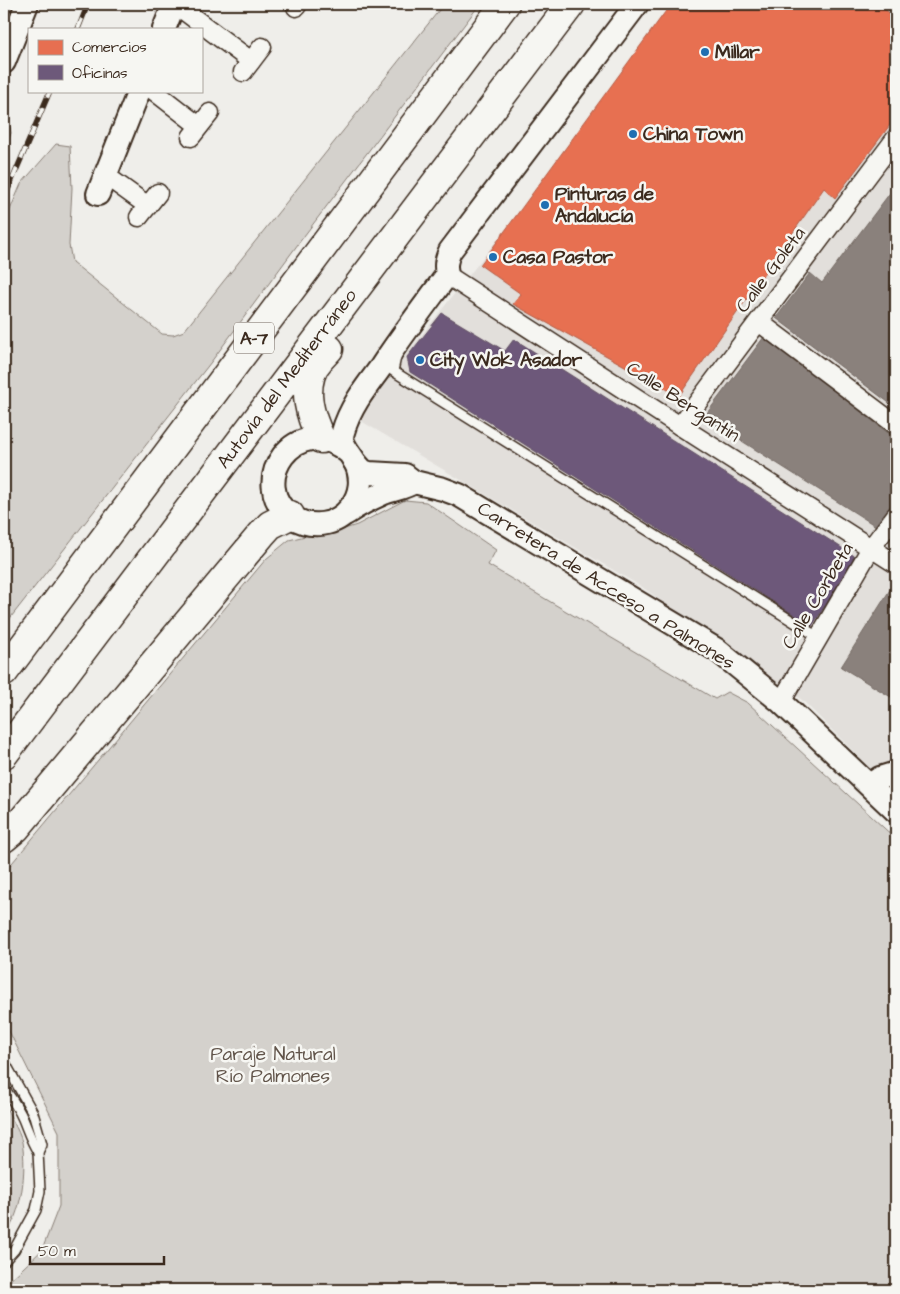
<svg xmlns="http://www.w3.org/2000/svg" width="900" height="1294" font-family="'Architects Daughter',sans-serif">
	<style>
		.built { fill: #e2dfdb }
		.green { fill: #d4d1cc; stroke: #887e75 }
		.shops { fill: #e76f51; stroke: #b35a42 }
		.offices { fill: #6d597a; stroke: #5e4b5e }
		.industry { fill: #8a817c; stroke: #726760 }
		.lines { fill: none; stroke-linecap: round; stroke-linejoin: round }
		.service-casing { stroke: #3b2a1e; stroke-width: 12 }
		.minor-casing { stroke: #3b2a1e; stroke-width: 21 }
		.tertiary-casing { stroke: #3b2a1e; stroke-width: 26 }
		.motorway-casing { stroke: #3b2a1e; stroke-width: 31 }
		.service { stroke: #f6f6f2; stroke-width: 9 }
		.minor { stroke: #f6f6f2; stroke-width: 18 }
		.tertiary { stroke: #f6f6f2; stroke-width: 22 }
		.motorway { stroke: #f6f6f2; stroke-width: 28 }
		.rail-casing { stroke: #3b2a1e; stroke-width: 5.5 }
		.rail { stroke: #f6f6f2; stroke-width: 4; stroke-dasharray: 11; stroke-linecap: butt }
		.poi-dot { fill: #1f6fb2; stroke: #f6f6f2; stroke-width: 2 }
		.labels { text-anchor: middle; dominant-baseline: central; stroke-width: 5; stroke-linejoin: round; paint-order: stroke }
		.shield { fill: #f6f6f2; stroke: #73675e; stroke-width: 1 }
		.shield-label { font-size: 18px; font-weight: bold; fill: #3b2a1e }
		.poi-label { font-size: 19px; font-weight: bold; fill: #3b2a1e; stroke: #f6f6f2; text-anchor: start }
		.street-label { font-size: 19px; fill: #3b2a1e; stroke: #f6f6f2 }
		.park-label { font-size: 19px; fill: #61544a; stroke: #f6f6f2 }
	</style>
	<rect width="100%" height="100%" fill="#efeeea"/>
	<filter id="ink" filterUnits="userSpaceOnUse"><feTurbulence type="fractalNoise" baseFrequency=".02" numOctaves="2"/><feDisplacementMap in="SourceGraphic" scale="10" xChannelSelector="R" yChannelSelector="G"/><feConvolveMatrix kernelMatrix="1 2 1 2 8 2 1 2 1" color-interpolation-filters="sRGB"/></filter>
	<g filter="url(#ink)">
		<path class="built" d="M684,4H896V794L802,700L642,587L356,418Z"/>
		<g class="green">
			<path d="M444,4H480L304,236L211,362L4,626V224L21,184L56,144L70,146L72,188L69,245L72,262L162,334L173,335L184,331Z"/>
			<path d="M4,123L10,127L11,133L4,154Z"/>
			<path d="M405,500L426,502L496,550L488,565L715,699L727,692L748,703L896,839V1290H4V1286L42,1250L59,1206V1132L4,1021V876L7,869L266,559L289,540L305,536L338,531L357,525Z"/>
			<path d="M4,1103C9,1115 19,1130 22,1142C27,1170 22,1215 4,1236Z"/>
		</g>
		<path class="shops" d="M671,4H878L896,18V117L835,198L824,188L679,396L513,304L521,294L480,265Z"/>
		<path class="offices" d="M442,313L505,351L514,339L856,557L812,626L410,372L407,357Z"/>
		<g class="industry">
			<path d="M896,185V408L776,318L810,273L822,283Z"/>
			<path d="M764,337L896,439V503L879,528L704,417Z"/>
			<path d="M893,585L896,587V700L841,667Z"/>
		</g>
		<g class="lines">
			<defs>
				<g id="service">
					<path d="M396,357L393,371L818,637"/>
					<path d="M4,1061L33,1113L42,1144L38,1152L40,1191L36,1210L14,1250L4,1261"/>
					<path d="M4,1088C11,1098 18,1107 23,1119C28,1131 31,1141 38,1152"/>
				</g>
				<g id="minor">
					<path d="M175,4L251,61"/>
					<path d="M296,7L298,4"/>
					<path d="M243,72L262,47"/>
					<path d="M154,91L199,126"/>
					<path d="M191,137L210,113"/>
					<path d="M105,175L148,206"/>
					<path d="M139,217L158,193"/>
					<path d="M447,275L680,426L896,564"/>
					<path d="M759,322L896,425"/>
					<path d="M680,426L896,138"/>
					<path d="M781,702L871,548L896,515"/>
				</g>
				<g id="tertiary">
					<path d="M164,29L174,4"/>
					<path d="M4,62L27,4"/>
					<path d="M98,194L139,91"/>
					<path d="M348,452C296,408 245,485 292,517C311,529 336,526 350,508C361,495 363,477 355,462C350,452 339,444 343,432C350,407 366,387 381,367C402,335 425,305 447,275C445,265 446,260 450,251L637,4"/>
					<path d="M354,461L363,471L369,473L405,475L414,482L443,489L459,495L717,650L781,702L896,811"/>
					<path d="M347,513C359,505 370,499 384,493C394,489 405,488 414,482"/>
					<path d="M870,785L880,778L896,773"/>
				</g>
				<g id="motorway">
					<path d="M321,439C310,416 302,391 314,367C318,361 324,354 329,349"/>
					<path d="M4,672L505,4"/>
					<path d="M4,754L571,4"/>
					<path d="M4,838L16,828L261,535L270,525L290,515"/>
				</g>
			</defs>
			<use href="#service" class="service-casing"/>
			<use href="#minor" class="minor-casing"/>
			<use href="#tertiary" class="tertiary-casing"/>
			<use href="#motorway" class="motorway-casing"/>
			<use href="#service" class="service"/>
			<use href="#minor" class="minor"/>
			<use href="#tertiary" class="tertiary"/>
			<use href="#motorway" class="motorway"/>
			<defs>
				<g id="rail">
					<path d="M78,29L88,4"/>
					<path d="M4,199L50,91"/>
				</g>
			</defs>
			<use href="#rail" class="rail-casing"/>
			<use href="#rail" class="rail"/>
		</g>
	</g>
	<g class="poi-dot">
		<circle cx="705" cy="52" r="5"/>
		<circle cx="633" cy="134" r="5"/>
		<circle cx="545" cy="205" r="5"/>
		<circle cx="493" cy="257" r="5"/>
		<circle cx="420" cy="360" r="5"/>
	</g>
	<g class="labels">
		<rect class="shield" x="234" y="322.5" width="40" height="31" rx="4"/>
		<g class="shield-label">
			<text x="254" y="338">A-7</text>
		</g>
		<g class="poi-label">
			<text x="715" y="52">Millar</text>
			<text x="643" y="134">China Town</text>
			<text x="555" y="194">Pinturas de<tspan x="555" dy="22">Andalucía</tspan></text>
			<text x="503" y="257">Casa Pastor</text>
			<text x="430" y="360">City Wok Asador</text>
		</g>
		<g class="street-label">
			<text transform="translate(771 270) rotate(-53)">Calle Goleta</text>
			<text transform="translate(287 379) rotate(-53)">Autovía del Mediterráneo</text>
			<text transform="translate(683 402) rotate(33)">Calle Bergantín</text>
			<text transform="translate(606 586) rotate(32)">Carretera de Acceso a Palmones</text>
			<text transform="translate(818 596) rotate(-59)">Calle Corbeta</text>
		</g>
		<g class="park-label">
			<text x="273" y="1054">Paraje Natural<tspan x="273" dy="22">Río Palmones</tspan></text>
		</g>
	</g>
	<rect width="900" height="1294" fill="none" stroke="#f6f6f2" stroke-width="20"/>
	<rect x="10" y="10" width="880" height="1274" fill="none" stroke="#3b2a1e" stroke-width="2" filter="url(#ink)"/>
	<rect x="28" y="28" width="175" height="65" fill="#f6f6f2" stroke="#aba49d"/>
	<rect x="38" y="40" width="25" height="15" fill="#e76f51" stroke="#aba49d"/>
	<text x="72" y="52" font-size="15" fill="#3b2a1e">Comercios</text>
	<rect x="38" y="65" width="25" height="15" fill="#6d597a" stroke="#aba49d"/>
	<text x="72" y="78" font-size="15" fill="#3b2a1e">Oficinas</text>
	<path d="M30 1256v8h134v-8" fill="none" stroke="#3b2a1e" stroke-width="2.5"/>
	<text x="38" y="1256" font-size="15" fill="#3b2a1e" stroke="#f6f6f2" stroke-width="4" paint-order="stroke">50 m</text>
</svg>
